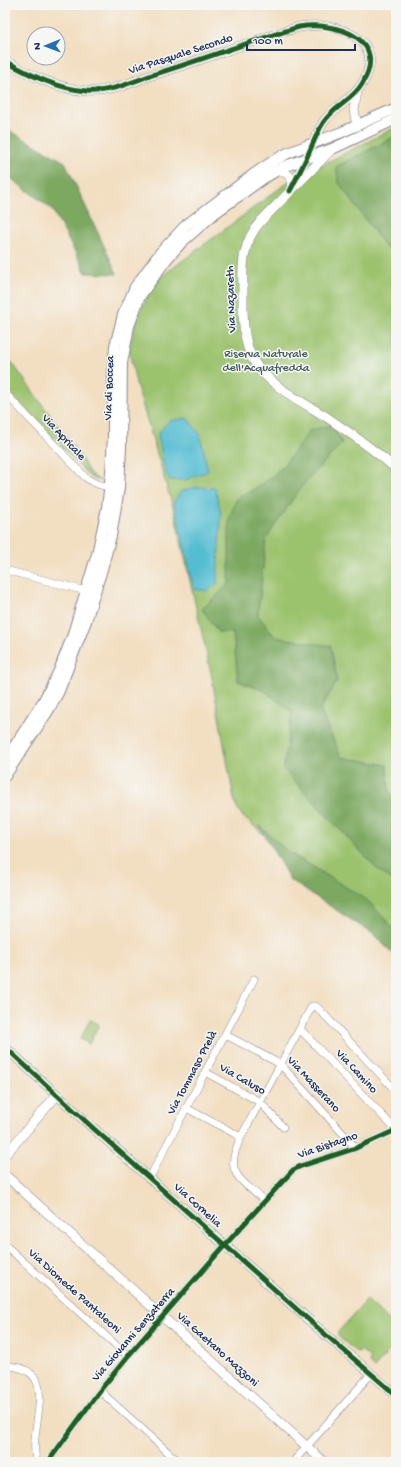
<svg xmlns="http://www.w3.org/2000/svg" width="401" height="1467" font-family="'Gochi Hand',sans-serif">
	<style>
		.green { fill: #9bc26d; stroke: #5b7866 }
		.forest { fill: #7ca860; stroke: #4c6c5f }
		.water { fill: #55bdd2; stroke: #387698 }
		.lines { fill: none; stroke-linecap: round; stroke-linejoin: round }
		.minor-casing { stroke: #86868f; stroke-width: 8 }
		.tertiary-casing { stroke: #86868f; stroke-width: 10 }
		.secondary-casing { stroke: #86868f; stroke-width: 12 }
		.minor { stroke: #fff; stroke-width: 7 }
		.tertiary { stroke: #fff; stroke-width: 9 }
		.secondary { stroke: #fff; stroke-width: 10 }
		.cycleway-casing { stroke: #f6f6f2; stroke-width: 8 }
		.cycleway { stroke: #1b5e20; stroke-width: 5 }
		.labels { text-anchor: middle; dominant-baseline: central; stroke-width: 3; stroke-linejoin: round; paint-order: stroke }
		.street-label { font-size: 12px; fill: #1b2f5e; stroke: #f6f6f2 }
		.park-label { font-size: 12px; fill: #415b62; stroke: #f6f6f2 }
	</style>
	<rect width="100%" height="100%" fill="#f6f6f2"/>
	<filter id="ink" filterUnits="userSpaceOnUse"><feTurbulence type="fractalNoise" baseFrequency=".025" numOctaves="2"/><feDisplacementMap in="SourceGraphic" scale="8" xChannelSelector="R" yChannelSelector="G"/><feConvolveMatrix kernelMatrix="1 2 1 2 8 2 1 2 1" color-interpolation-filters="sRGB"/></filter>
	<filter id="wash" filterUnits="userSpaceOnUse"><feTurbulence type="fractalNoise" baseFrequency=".012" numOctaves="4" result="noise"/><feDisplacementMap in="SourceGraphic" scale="16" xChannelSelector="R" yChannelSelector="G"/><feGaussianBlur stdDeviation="0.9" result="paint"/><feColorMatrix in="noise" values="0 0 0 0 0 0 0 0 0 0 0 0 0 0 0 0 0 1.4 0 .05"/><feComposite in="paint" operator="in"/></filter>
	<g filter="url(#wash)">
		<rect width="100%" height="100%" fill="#f2dec0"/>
		<g class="green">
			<path d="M396,127V943L262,833L243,817L237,808L234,799L211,673L174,511L136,383L129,350L137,318L150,292L162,276L288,182Z"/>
			<path d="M5,353L82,459C88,471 89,475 101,481L91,478L37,420L5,388Z"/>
			<path d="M90,1020L99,1024L89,1044L80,1039Z"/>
			<path d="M367,1300L396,1326V1343L374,1368L369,1363L370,1358L361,1350L359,1352L355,1351L338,1336V1332Z"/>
		</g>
		<g class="forest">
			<path d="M5,128L65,162L117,274L86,273L52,209L5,174Z"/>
			<path d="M396,136V240L387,249L339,183L336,167Z"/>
			<path d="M332,425L342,443L301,487L266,539L258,615L275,637L331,646L337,681L320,710L341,757L387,765L389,790L396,802V883L377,869L283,769L292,712L265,691L238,681L233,633L218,632L202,609L229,584V519L237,498C244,494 252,491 259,486C281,473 295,451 310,430Z"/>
			<path d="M259,825L287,851L367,900L396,931V957L373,934L290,880Z"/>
		</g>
		<g class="water">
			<path d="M187,418L200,434L208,471L185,480H170L165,471L158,434L169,421Z"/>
			<path d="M198,487L215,488L221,514L217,584L206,591L194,589L174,502L181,491Z"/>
		</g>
	</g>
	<g filter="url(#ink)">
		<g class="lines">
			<defs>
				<g id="minor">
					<path d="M5,393L85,477C94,484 101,486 113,487"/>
					<path d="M5,570L86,591"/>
					<path d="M300,1029L396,1130"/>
					<path d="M226,1035L280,1064L356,1148"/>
					<path d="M205,1072L260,1102L283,1127"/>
					<path d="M186,1108L241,1137"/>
					<path d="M150,1177L254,979"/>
					<path d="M265,1201C239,1178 223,1173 241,1137L312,1006H315L318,1008L396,1091"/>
					<path d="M5,1245L128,1356"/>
					<path d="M5,1366C66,1367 25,1428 37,1462"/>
					<path d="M100,1391L179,1462"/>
					<path d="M48,1462L98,1393L128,1356L225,1245L293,1170L301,1166L356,1148L396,1130"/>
					<path d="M293,1462L371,1374"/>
				</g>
				<g id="tertiary">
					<path d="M5,61C30,75 58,89 87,91C108,93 129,83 149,76C199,61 248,42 299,27C335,21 390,38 362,84C353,100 333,107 323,123C316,134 312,147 306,159C301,170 295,181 290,191"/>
					<path d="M357,126L354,110L357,91"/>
					<path d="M331,150L261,221C243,241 242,264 243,289C243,312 242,337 252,358C265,383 302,402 325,416C350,433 374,449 396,469"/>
					<path d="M277,170C288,172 293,177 291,188"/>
					<path d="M5,1047L93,1128L319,1329L396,1395"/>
					<path d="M5,1155L57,1095"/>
					<path d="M5,1175L324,1462"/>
				</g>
				<g id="secondary">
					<path d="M5,761L44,700L59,671L72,637L97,554L107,508L111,473L113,436V369L115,346L123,315L135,287L160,253L186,225L254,174L275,160L288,153L342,132L396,108"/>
					<path d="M5,776L48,711L59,691L86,621L102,569L111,536L119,488L121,447L122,363L129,326L140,296L166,260L182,242L215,213L264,178L283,167L332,149L396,119"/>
				</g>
			</defs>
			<use href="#minor" class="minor-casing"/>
			<use href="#tertiary" class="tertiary-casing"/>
			<use href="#secondary" class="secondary-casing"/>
			<use href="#minor" class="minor"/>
			<use href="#tertiary" class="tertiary"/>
			<use href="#secondary" class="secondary"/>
			<defs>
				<g id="cycleway">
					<path d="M5,61C30,75 58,89 87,91C108,93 129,83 149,76C199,61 248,42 299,27C335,21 390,38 362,84C353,100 333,107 323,123C316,134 312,147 306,159C301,170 295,181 290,191"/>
					<path d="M5,1047L93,1128L319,1329L396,1395"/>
					<path d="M48,1462L98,1393L128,1356L225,1245L293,1170L301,1166L356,1148L396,1130"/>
				</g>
			</defs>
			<use href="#cycleway" class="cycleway-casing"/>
			<use href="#cycleway" class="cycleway"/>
		</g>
	</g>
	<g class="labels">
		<g class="street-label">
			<text transform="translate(181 55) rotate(-18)">Via Pasquale Secondo</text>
			<text transform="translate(232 299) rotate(-92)">Via Nazareth</text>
			<text transform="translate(110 388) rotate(-88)">Via di Boccea</text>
			<text transform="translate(63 438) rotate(47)">Via Apricale</text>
			<text transform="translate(356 1072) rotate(47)">Via Camino</text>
			<text transform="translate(193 1073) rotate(-62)">Via Tommaso Prelà</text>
			<text transform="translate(242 1080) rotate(30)">Via Caluso</text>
			<text transform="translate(313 1085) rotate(47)">Via Masserano</text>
			<text transform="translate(328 1146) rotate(-19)">Via Bistagno</text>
			<text transform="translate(197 1206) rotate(42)">Via Cornelia</text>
			<text transform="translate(74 1292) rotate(42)">Via Diomede Pantaleoni</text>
			<text transform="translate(134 1335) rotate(-49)">Via Giovanni Senzaterra</text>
			<text transform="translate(217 1350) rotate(42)">Via Gaetano Mazzoni</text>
		</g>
		<g class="park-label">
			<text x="266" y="355">Riserva Naturale<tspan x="266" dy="14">dell'Acquafredda</tspan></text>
		</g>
	</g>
	<rect width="401" height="1467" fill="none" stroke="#f6f6f2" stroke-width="20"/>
	<g transform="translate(46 46) rotate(269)"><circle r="19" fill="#f6f6f2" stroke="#9ea6b7"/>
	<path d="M0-3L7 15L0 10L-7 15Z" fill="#1f6fb2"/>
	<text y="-6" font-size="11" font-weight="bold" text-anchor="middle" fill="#1b2f5e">N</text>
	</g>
	<path d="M247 44v6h108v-6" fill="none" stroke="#1b2f5e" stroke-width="2"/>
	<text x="253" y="44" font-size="12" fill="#1b2f5e" stroke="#f6f6f2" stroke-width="3" paint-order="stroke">100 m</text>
</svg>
